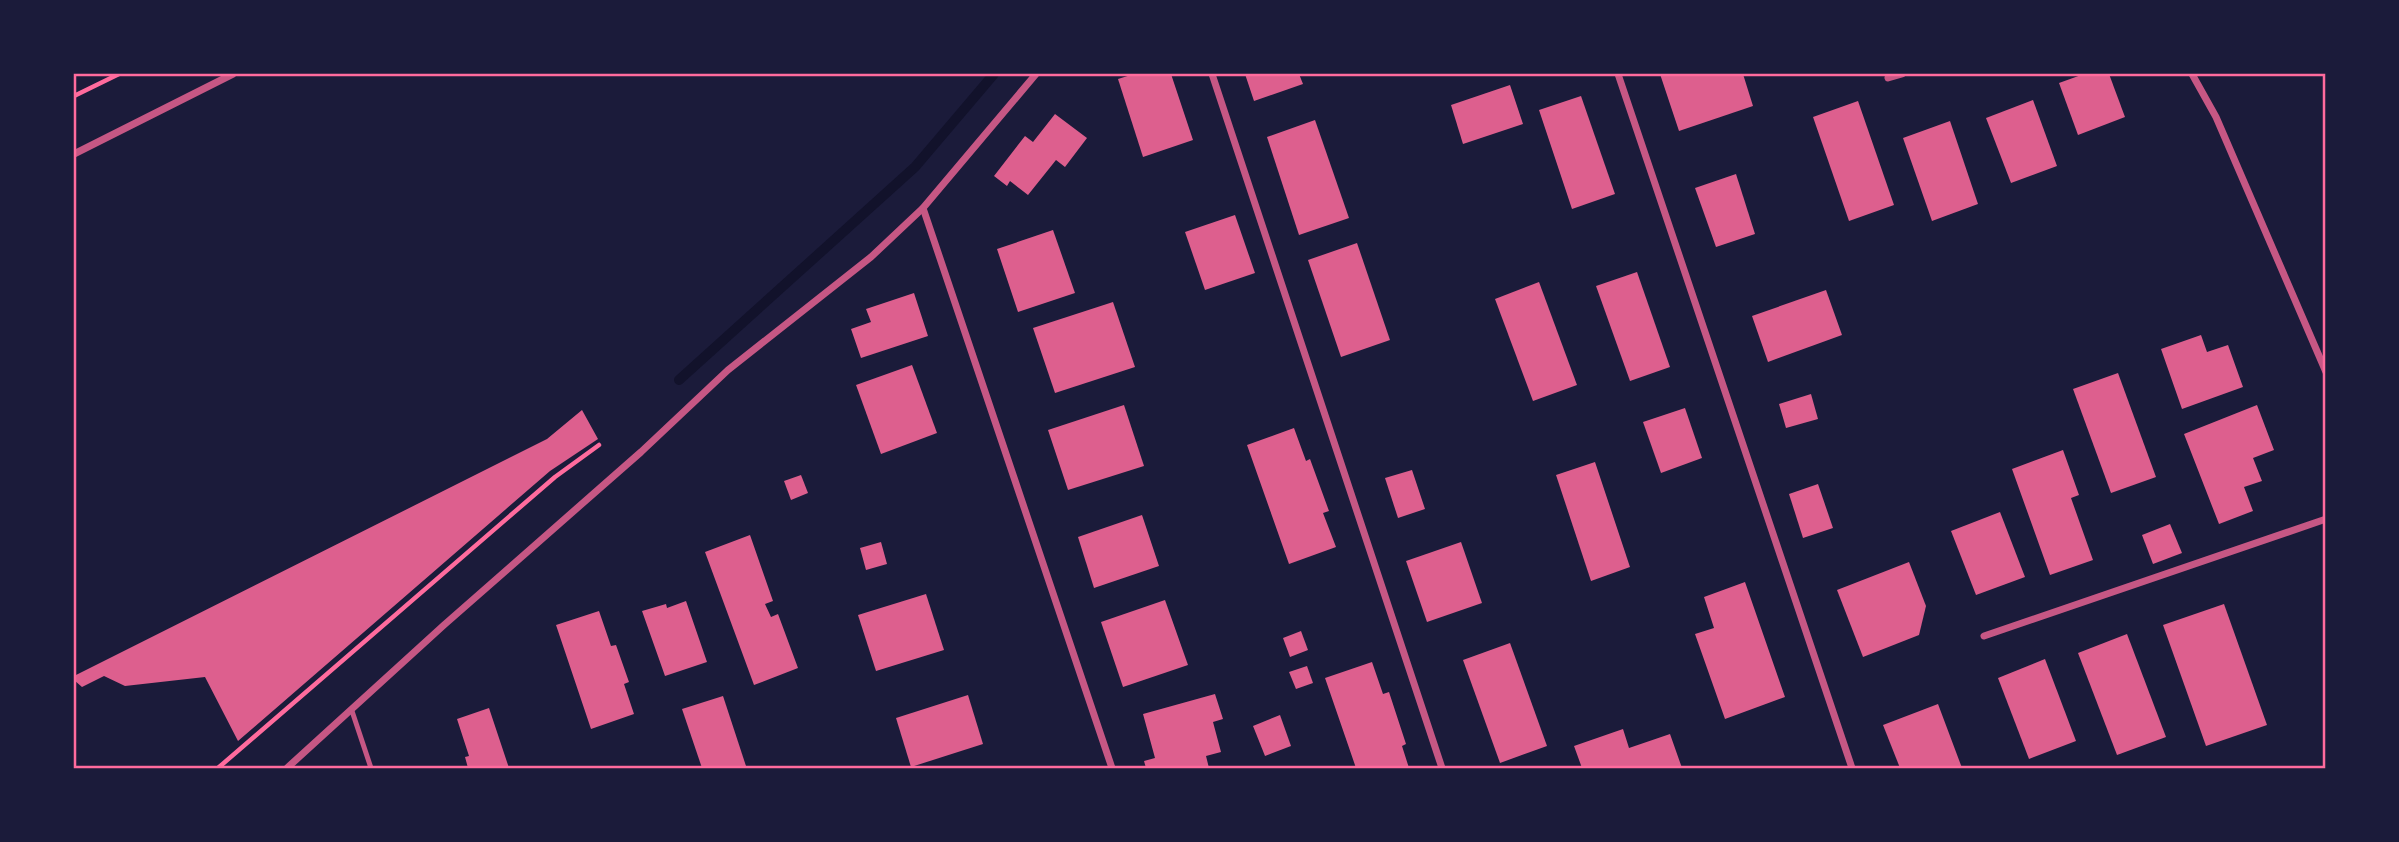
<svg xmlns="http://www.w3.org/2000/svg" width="2399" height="842" font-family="'Fira Sans',sans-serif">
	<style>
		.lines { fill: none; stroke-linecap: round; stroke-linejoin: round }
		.stream { stroke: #12122b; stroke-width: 10 }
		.building { fill: #dd5f8e }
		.path { stroke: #ff6b9d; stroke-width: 4.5 }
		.service { stroke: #c65784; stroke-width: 5 }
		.minor { stroke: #c65784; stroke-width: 7 }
		.neatline { fill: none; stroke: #ff6b9d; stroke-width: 2.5 }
	</style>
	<rect width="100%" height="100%" fill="#1b1b3a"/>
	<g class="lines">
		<path class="stream" d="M679,380L915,167L994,74"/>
	</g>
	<g class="building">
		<path d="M1134,74H1171L1193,140L1143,157L1118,79Z"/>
		<path d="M1245,74H1299L1303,84L1254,101Z"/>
		<path d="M1660,74H1743L1753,106L1679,131Z"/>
		<path d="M2084,74H2109L2125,117L2078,135L2059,83Z"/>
		<path d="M1510,85L1523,124L1463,144L1451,105Z"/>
		<path d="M1581,96L1615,194L1572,209L1539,110Z"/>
		<path d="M2033,100L2057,166L2011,183L1986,118Z"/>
		<path d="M1858,101L1894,205L1849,221L1813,117Z"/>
		<path d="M1055,114L1087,138L1065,167L1056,160L1028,195L1010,181L1007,186L994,176L1025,136L1033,142Z"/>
		<path d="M1315,120L1349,218L1299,235L1267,137Z"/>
		<path d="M1950,121L1978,204L1932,221L1903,138Z"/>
		<path d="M1736,174L1755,234L1716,247L1695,188Z"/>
		<path d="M1235,215L1255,273L1205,290L1185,232Z"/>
		<path d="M1053,230L1075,293L1018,312L997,249Z"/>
		<path d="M1357,243L1390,340L1341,357L1308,260Z"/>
		<path d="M1637,272L1670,367L1630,381L1596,286Z"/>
		<path d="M1539,282L1577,385L1533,401L1495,299Z"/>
		<path d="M1826,290L1842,335L1768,362L1752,316Z"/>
		<path d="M914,293L928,336L861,358L851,329L871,322L866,309Z"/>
		<path d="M1113,302L1135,367L1055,393L1033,328Z"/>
		<path d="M2201,335L2207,352L2228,345L2243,387L2182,409L2161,349Z"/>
		<path d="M912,365L937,433L881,454L856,385Z"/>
		<path d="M2118,373L2156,477L2111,493L2073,389Z"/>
		<path d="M1811,394L1818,419L1786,428L1779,404Z"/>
		<path d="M1124,405L1144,466L1068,490L1048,430Z"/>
		<path d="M2257,405L2274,450L2253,458L2262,481L2244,487L2253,511L2219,524L2184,434Z"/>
		<path d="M1685,408L1702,458L1661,473L1643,422Z"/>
		<path d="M582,410L598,439L550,471L238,741L205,677L125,686L104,676L82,687L74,680V676L547,439Z"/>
		<path d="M1294,428L1306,461L1310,459L1329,511L1323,513L1336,547L1289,564L1247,445Z"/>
		<path d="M2063,450L2079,495L2071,498L2093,560L2050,575L2012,469Z"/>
		<path d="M1595,462L1630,567L1591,581L1556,475Z"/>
		<path d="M1412,470L1425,509L1398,518L1385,478Z"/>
		<path d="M801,475L808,493L791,500L784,481Z"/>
		<path d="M1818,484L1833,528L1803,538L1789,494Z"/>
		<path d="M2000,512L2025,577L1976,595L1951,531Z"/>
		<path d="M1142,515L1159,566L1094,588L1078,537Z"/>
		<path d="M2170,524L2182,553L2153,564L2142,535Z"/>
		<path d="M750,535L773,601L765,604L771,617L778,614L798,668L754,685L705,552Z"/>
		<path d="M881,542L887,564L866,570L860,548Z"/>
		<path d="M1461,542L1482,603L1427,622L1406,561Z"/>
		<path d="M1909,562L1926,606L1919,635L1863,657L1837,590Z"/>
		<path d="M1745,582L1785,697L1725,719L1695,634L1714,628L1704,597Z"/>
		<path d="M926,594L944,650L876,671L858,615Z"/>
		<path d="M1165,600L1188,665L1123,687L1101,622Z"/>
		<path d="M686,601L707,662L665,676L642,611L666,604L667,608Z"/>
		<path d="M2224,604L2267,725L2206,746L2163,625Z"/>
		<path d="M599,611L611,646L616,645L629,682L624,684L634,714L591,729L556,625Z"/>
		<path d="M1301,631L1308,650L1290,657L1283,638Z"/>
		<path d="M2127,634L2166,737L2117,755L2078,653Z"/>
		<path d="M1510,643L1547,746L1500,763L1463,660Z"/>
		<path d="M2045,659L2076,741L2029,759L1998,678Z"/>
		<path d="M1372,662L1383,694L1389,692L1406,744L1402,746L1409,768H1356L1325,678Z"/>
		<path d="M1307,666L1313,683L1296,689L1289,672Z"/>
		<path d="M1215,694L1223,719L1213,722L1221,752L1206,756L1209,768H1146L1144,761L1155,758L1143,714Z"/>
		<path d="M968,695L983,744L911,767L896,718Z"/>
		<path d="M723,696L746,766L740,768H702L682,709Z"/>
		<path d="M1938,704L1962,768H1900L1883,725Z"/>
		<path d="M489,708L509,768H468L465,757L469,756L457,719Z"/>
		<path d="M1280,715L1291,746L1265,756L1253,726Z"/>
		<path d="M1623,729L1629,748L1670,734L1682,768H1582L1574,746Z"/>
	</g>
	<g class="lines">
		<g class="path">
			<path d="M74,96L119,74"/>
			<path d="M218,768L555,477L599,445"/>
		</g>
		<path class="service" d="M352,711L371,768"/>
		<g class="minor">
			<path d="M1212,74L1442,768"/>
			<path d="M1618,74L1852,768"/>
			<path d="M2192,74L2216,117L2326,372"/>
			<path d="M1888,78L1902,74"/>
			<path d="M74,154L233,74"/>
			<path d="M923,208L1112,768"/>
			<path d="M1984,636L2326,519"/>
			<path d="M287,768L444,625L641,452L728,370L871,257L923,208L1036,74"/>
		</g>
	</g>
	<rect width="2399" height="842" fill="none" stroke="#1b1b3a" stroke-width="150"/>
	<rect x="75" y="75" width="2249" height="692" class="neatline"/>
</svg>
